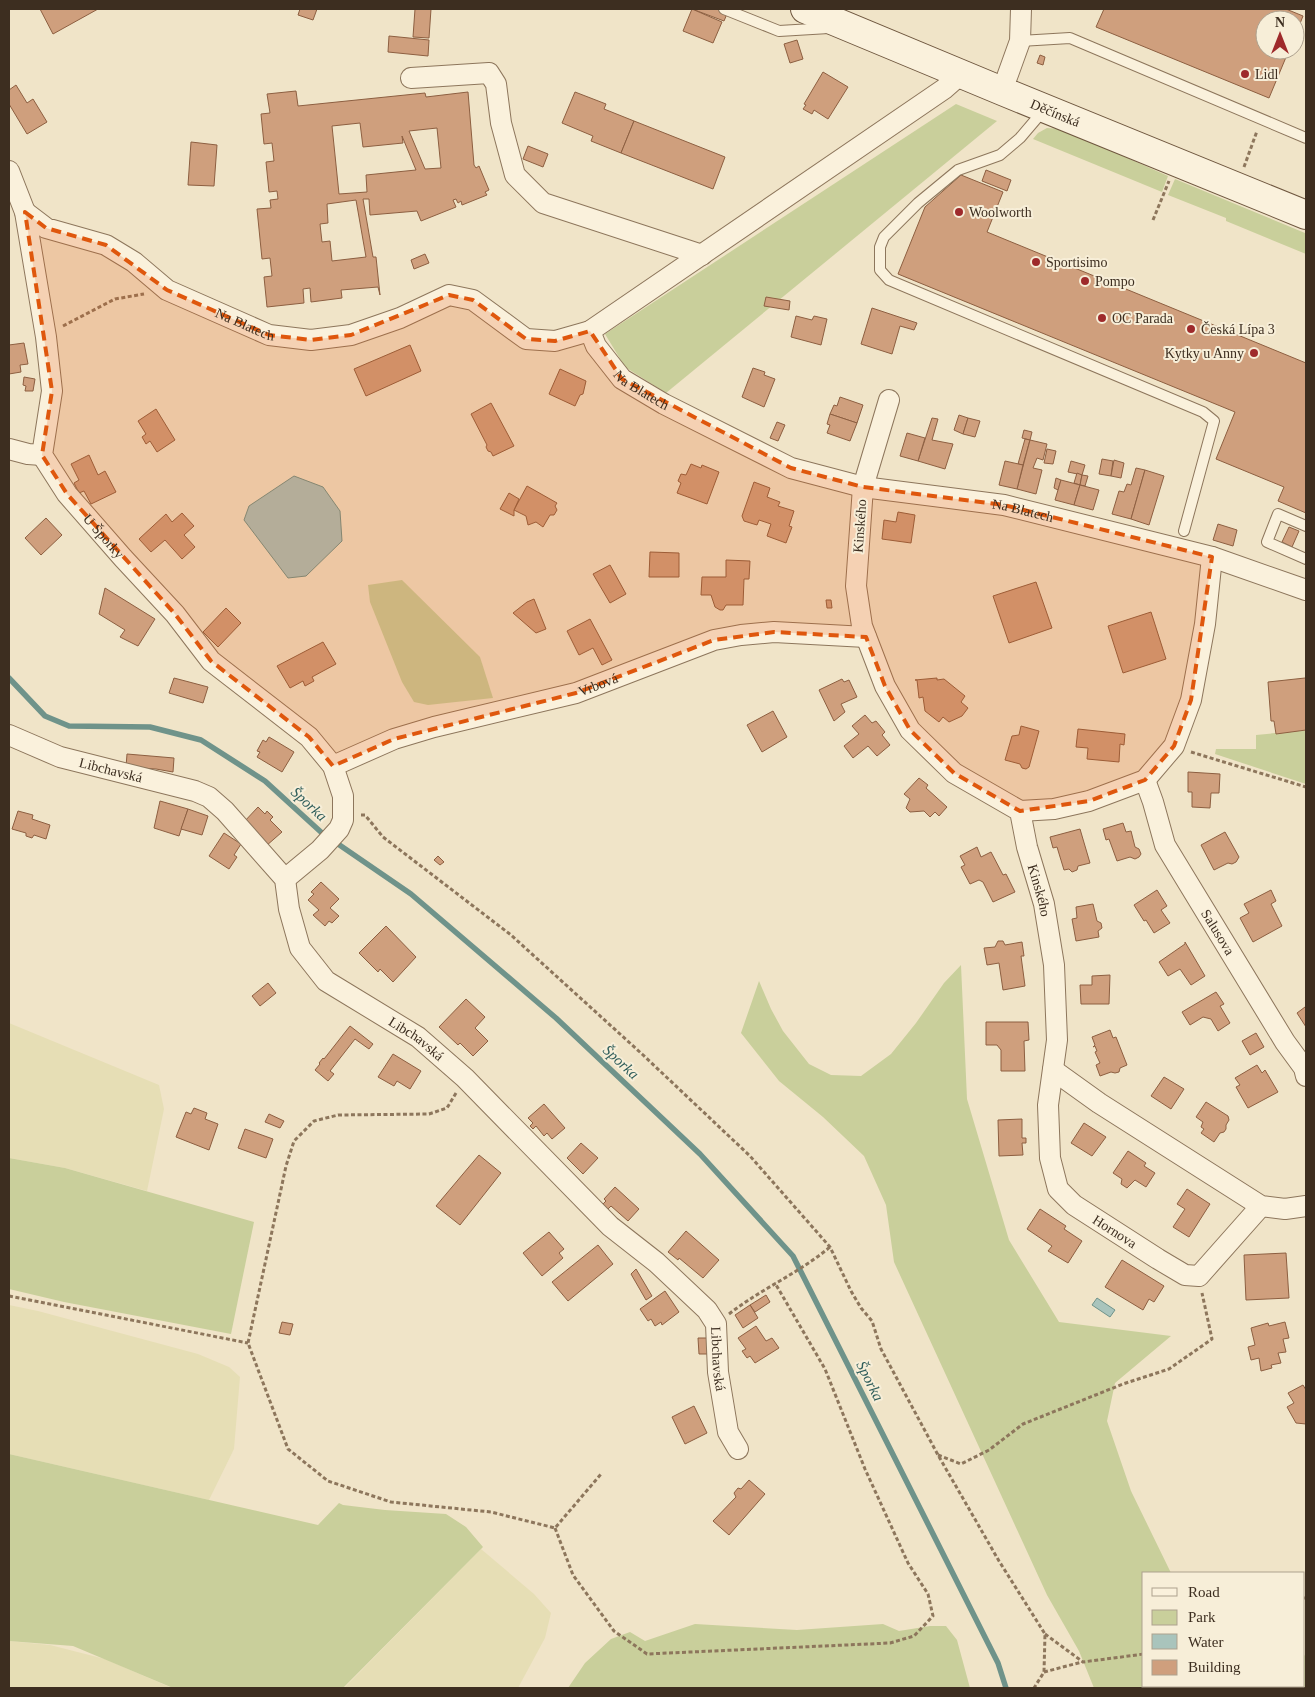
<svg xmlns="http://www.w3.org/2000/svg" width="1315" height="1697" font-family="Georgia,serif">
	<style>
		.farmland { fill: #e6deb5 }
		.green { fill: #c9cf9b }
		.water { fill: #a9c4bc; stroke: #6f938a }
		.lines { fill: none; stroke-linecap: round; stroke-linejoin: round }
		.stream { stroke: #6f938a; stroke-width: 5.5 }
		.building { fill: #cf9f7d; stroke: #8d5f41; fill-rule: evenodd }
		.lane-casing { stroke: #8d765c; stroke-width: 12 }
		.street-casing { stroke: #8d765c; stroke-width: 22 }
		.secondary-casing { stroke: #6f573f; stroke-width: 30 }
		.path { stroke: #8d765c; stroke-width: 3; stroke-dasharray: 4 2.5; stroke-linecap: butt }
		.lane { stroke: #faf1dc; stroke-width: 10 }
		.street { stroke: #faf1dc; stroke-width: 20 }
		.secondary { stroke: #faf1dc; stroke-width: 28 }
		.marked { fill: #df570d; fill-opacity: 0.2; stroke: #df570d; stroke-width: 4; stroke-dasharray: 10 6; stroke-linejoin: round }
		.poi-dot { fill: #9e2a2b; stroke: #f7eed8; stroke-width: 2 }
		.labels { text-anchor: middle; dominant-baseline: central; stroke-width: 4; stroke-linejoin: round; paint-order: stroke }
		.poi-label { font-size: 14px; fill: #3d2e20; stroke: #f7eed8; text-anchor: start }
		.street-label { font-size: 14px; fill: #3d2e20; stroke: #f7eed8 }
		.water-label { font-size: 15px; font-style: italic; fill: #2f5d5a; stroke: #f7eed8 }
	</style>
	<rect width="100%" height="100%" fill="#f0e4c8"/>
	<g class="farmland">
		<path d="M9,1023L159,1085L164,1109L147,1191L65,1168L9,1158Z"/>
		<path d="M9,1305L38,1311L198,1354L229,1367L240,1377L234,1449L209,1500L9,1454Z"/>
		<path d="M481,1549L534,1594L551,1613L545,1638L518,1688H344Z"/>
		<path d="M9,1641L50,1645L105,1659L172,1688H9Z"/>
	</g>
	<g class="green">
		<path d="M956,104L997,121L666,393L625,367L605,334Z"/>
		<path d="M1047,128L1062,129L1168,176L1162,192L1033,139L1038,133Z"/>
		<path d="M1175,179L1305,233L1306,254L1226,221V218L1168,195Z"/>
		<path d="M402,580L480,657L493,698L428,705L414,702L402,682L370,602L368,585Z"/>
		<path d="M1306,730V784L1215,754L1216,749H1256V735Z"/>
		<path d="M961,965L967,1099L1009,1240L1059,1322L1171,1336L1115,1383L1107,1421L1131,1491L1171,1573H1144V1686H1225L1227,1688H1094L1079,1651L1047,1595L894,1262L886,1205L864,1156L823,1117L779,1081L741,1033L759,981L771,1009L783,1031L809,1064L831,1075L861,1076L891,1054L916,1023L944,983Z"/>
		<path d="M9,1158L65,1168L254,1222L231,1334L64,1302L9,1289Z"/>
		<path d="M9,1454L318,1525L339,1503L343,1505L385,1510L446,1514L466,1527L483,1547L343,1688H173L73,1646L9,1641Z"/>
		<path d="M695,1624L797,1630L883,1624L899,1631L930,1626H946L957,1640L970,1688H568L585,1663L611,1639L630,1632L645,1641Z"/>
		<path d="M1306,1653V1688H1274L1275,1686H1304V1656Z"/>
	</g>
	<g class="water">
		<path d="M294,476L323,487L340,511L342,541L306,576L288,578L244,520L249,506Z"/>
		<path d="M1097,1298L1115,1310L1110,1317L1092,1305Z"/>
	</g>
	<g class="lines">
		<path class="stream" d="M9,678L45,716L69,726L150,727L201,740L265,781L322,833L411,894L556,1018L700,1154L793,1256L998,1663L1006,1688"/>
	</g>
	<g class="building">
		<path d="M40,9H98L53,34Z"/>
		<path d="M300,9H317L313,20L298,15Z"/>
		<path d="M415,9H431L429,38L413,37Z"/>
		<path d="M692,9H729L724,21Z"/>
		<path d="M692,9L722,22L713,43L683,31Z"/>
		<path d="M1104,9H1286L1303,16L1295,36V20H1265V50H1289L1269,98L1096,27Z"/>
		<path d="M389,36L429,40L428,56L388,52Z"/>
		<path d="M797,40L803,59L790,63L784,44Z"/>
		<path d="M1040,55L1045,57L1043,65L1037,63Z"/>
		<path d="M823,72L848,87L828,119L814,110L812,114L803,109L806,105L804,104Z"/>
		<path d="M16,85L27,103L33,99L47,122L27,134L9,104V90Z"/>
		<path d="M296,91L298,106L425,93L426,97L468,92L474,165L476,168L479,166L489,190L485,192L487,195L462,205L461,201L458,203L456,199L453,200L456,207L421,221L417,211L370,215L369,199H363L373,257H376L380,295L378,287L341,290L342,298L311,302L310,288L303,289L304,303L267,307L264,277L272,276L270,258L262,259L257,209L271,208L270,200L278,199L277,191L269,192L266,162L274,161L272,143L264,144L261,114L270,113L267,94ZM360,123L363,147L403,143L402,136L416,170L366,175L367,192L339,194L332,126ZM437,128L441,168L425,169L409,131ZM356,200L366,257L332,261L330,241L322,242L320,224L328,223L327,204Z"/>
		<path d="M575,92L606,104L604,109L634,121L621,153L591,141L593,136L562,123Z"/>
		<path d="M634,121L725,157L713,189L621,153Z"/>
		<path d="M191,142L217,145L214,186L188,185Z"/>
		<path d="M528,146L548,154L543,167L523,159Z"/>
		<path d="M986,170L1011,180L1007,191L982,181Z"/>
		<path d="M961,175L1003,192L987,232L1306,363V513L1278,501L1284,487L1216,459L1235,412L898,274L925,207Z"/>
		<path d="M425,254L429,263L414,269L411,260Z"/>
		<path d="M766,297L790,301L789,310L764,306Z"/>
		<path d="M872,308L917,323L914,330L900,326L892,354L861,344Z"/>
		<path d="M796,316L812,320L814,316L827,319L821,345L791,337Z"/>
		<path d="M24,343L28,364L20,365L21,372L9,374V345Z"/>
		<path d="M410,345L421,371L366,396L354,369Z"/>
		<path d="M753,368L765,372L764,375L775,379L764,407L742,397Z"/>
		<path d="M560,369L586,381L583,394L580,395L575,406L549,394Z"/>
		<path d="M24,377L35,379L33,391H25L26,386L23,385Z"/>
		<path d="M840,397L863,405L857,423L830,414L834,405L837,406Z"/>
		<path d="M491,403L514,446L493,456L491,452L488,451L486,447L487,445L471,414Z"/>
		<path d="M156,409L175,440L157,452L150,441L146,444L142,437L146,434L138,421Z"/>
		<path d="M830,414L857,423L850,441L827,433L830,425L827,424Z"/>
		<path d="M959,415L968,418L963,434L954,430Z"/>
		<path d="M932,418L938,419L932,440L953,444L945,469L918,461Z"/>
		<path d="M968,418L980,421L975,437L963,434Z"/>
		<path d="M777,422L785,425L778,441L770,438Z"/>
		<path d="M1024,430L1032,432L1030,440L1022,438Z"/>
		<path d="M907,433L925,438L918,461L900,456Z"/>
		<path d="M1025,439L1030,440L1023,465L1018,464Z"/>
		<path d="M1030,440L1047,444L1043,460L1037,458L1033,468L1042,470L1036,494L1017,489Z"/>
		<path d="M1047,449L1056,451L1053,464L1044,463Z"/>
		<path d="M89,455L98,475L105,471L116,492L91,504L84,491L79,493L74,483L79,480L71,464Z"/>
		<path d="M1102,459L1113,461L1111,476L1099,474Z"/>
		<path d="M1114,460L1124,463L1121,478L1111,476Z"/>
		<path d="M1005,461L1023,465L1017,489L999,485Z"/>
		<path d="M1071,461L1085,465L1082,475L1068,472Z"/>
		<path d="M691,464L701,468L702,465L719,472L707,504L677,493L681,483L678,481L681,474L686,475Z"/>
		<path d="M1136,468L1145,470L1131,519L1112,514L1119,491L1124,492L1127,484L1131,485Z"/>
		<path d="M1145,470L1164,476L1149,525L1131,519Z"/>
		<path d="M1077,473L1082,475L1080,485L1074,483Z"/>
		<path d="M1082,475L1088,476L1085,486L1080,485Z"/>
		<path d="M1056,478L1061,480L1058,490L1054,488Z"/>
		<path d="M1061,480L1080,485L1074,505L1055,500Z"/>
		<path d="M754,482L770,488L767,497L780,502L778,506L794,511L789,526L792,527L786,543L767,536L771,524L759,520L757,525L744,521L742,516Z"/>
		<path d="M1080,485L1099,490L1093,510L1074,505Z"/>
		<path d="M527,486L557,503L555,506L557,510L554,515H550L543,527L536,522L528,525L526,516L514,510Z"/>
		<path d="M509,493L519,499L514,510V516L500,509Z"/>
		<path d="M898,512L915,515L911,543L882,539L884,520L896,522Z"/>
		<path d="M182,513L194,526L184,535L195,547L182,559L165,540L151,552L139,539L166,514L172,522Z"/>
		<path d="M46,518L62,535L41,555L25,538Z"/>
		<path d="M1218,524L1237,530L1233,546L1213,540Z"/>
		<path d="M1289,527L1299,531L1292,547L1282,542Z"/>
		<path d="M650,552L679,553V577H649Z"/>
		<path d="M726,560L750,561L749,579H744L743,605H726L723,610H720L715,607L711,595H701L702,577H726Z"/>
		<path d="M610,565L626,594L610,603L593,574Z"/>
		<path d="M1036,582L1052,628L1009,643L993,596Z"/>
		<path d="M105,588L155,619L138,646L120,637L125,630L99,614Z"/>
		<path d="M534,599L546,629L536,633L513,613L527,602Z"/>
		<path d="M826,600H831L832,608H827Z"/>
		<path d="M226,608L241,623L218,647L203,632Z"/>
		<path d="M1151,612L1166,659L1123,673L1108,626Z"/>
		<path d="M590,619L612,660L602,665L593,648L579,655L567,631Z"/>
		<path d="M323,642L336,664L312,677L314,681L305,686L303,681L290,688L277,666Z"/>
		<path d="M174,678L208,687L203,703L169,693Z"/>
		<path d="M937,678V680L944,679L965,696L961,702L968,708L962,716L949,722L943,717L939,722L925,711L923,697L919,698L917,680H915Z"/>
		<path d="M1305,678H1306V730L1276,734L1274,721H1271L1268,682Z"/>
		<path d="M842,679L844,682L849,680L857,697L841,704L845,712L834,721L819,690Z"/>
		<path d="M773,711L787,737L762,752L747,725Z"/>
		<path d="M865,715L872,723L876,721L885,732L882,735L890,745L877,756L868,746L853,758L844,746L859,734L852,726Z"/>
		<path d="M1021,726L1039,731L1029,767L1026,769L1022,768L1020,764L1005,760L1012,736L1019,735Z"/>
		<path d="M1078,729L1125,734L1124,745L1120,744L1119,762L1087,759L1088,748L1076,747Z"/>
		<path d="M269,737L294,752L282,772L257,757L260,752L257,751L263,740L266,742Z"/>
		<path d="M127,754L174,758L173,772L156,769L126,767Z"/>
		<path d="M1188,772L1220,774L1219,793H1211L1210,808L1192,807V792H1188Z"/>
		<path d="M919,778L928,785L926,788L947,807L939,816L935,812L930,817L924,811L910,812L906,808L910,799L904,794Z"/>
		<path d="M160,801L188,809L179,836L154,828Z"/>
		<path d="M258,807L265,814L267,811L273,817L270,820L282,832L266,846L243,823Z"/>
		<path d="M188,809L208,816L202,835L181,829Z"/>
		<path d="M18,811L33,815L32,819L50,825L46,839L34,835L32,838L26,836V833L12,829Z"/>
		<path d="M1123,823L1126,832L1131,831L1135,847L1139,849L1141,854L1139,857L1135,859L1130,857L1117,861L1109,839L1106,840L1103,829Z"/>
		<path d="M1080,829L1090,863L1078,866L1077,870L1072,872L1069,869L1064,870L1057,847L1053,848L1050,837Z"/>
		<path d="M1225,832L1239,857L1236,862L1232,864L1228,863L1214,870L1201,845Z"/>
		<path d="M224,833L241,844L234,855L237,857L229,869L209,856Z"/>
		<path d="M977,847L981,857L991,852L1003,875L1006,874L1015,892L993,902L983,882L979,880L970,884L961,867L965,865L960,856Z"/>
		<path d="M438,856L444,862L440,865L434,860Z"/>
		<path d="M321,882L339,899L330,908L339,916L332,923L329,921L325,926L313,915L319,910L308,900L314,894L311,892Z"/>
		<path d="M1157,890L1167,906L1161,910L1170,923L1154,933L1146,920L1144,921L1134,905Z"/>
		<path d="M1271,890L1276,901L1271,904L1282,926L1253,942L1240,918L1249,913L1244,904Z"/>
		<path d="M1093,904L1097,921L1101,923L1102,928L1098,931L1099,937L1076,941L1072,919L1077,918L1076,907Z"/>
		<path d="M386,926L416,957L393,982L380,969L378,972L359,953Z"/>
		<path d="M998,941H1003L1005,945L1022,942L1024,956H1021L1025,986L1003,990L999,963L987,965L984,948L995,947Z"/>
		<path d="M1185,942L1205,976L1191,985L1180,969L1168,976L1159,962L1185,944Z"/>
		<path d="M1110,975L1109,1004H1081L1080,985H1092V976Z"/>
		<path d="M268,983L276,993L260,1006L252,996Z"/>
		<path d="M1216,992L1224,1004L1220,1006L1230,1023L1218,1031L1211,1019L1203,1017L1190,1025L1182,1012Z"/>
		<path d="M466,999L485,1017L475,1028L488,1041L473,1056L460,1043L458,1045L439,1027Z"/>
		<path d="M1305,1007L1306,1008V1027L1297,1013Z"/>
		<path d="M986,1022H1028L1029,1040L1024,1041L1025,1071H1001V1050L997,1045H986Z"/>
		<path d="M350,1026L373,1044L369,1049L355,1039L330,1071L334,1074L328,1081L315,1070L320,1064L319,1063L323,1058L324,1059Z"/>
		<path d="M1110,1030L1113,1038L1116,1037L1127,1065L1120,1068L1119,1072L1115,1073L1111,1072L1100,1076L1096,1065L1100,1063L1095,1052L1097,1051L1095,1046L1093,1047L1095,1045L1092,1037Z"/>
		<path d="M1256,1033L1264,1047L1250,1055L1242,1041Z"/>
		<path d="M393,1054L421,1071L410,1089L397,1081L394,1086L378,1077Z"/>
		<path d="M1257,1065L1262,1073L1265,1070L1278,1092L1248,1108L1236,1087L1240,1085L1235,1078Z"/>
		<path d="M1164,1077L1184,1089L1171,1109L1151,1096Z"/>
		<path d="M1206,1102L1228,1116L1229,1120L1226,1125V1129L1224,1132L1220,1133L1214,1142L1201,1133L1204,1129L1201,1127L1203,1122L1196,1117Z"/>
		<path d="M544,1104L565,1128L552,1139L547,1133L544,1136L536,1126L533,1129L530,1126L533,1123L528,1118Z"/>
		<path d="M194,1108L207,1113L205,1119L218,1124L209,1150L176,1137L186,1112L191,1114Z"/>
		<path d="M269,1114L284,1121L280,1128L265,1122Z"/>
		<path d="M1022,1119V1138H1026V1143H1022L1023,1155L999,1156L998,1120Z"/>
		<path d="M1084,1123L1106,1137L1092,1156L1071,1143Z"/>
		<path d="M245,1129L273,1139L266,1158L238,1148Z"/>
		<path d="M581,1143L598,1158L583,1174L567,1158Z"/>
		<path d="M1128,1151L1146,1163L1144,1166L1155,1173L1146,1187L1135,1180L1127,1188L1121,1184L1122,1179L1113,1173Z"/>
		<path d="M479,1155L501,1173L460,1225L436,1206Z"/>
		<path d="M615,1187L639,1209L628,1221L611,1206L608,1209L603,1204L606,1201L604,1199Z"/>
		<path d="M1187,1189L1210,1204L1189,1237L1173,1227L1185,1209L1177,1204Z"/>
		<path d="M1040,1209L1066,1226L1064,1229L1082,1241L1068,1263L1048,1251L1052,1246L1027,1229Z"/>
		<path d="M686,1231L719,1260L703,1278L679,1258L678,1260L668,1252Z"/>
		<path d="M549,1232L564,1249L559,1253L563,1258L542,1276L523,1253Z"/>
		<path d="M598,1245L613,1264L568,1301L552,1282Z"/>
		<path d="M1286,1253L1289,1298L1246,1300L1244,1255Z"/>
		<path d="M1122,1260L1164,1286L1154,1302L1149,1299L1143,1310L1105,1287Z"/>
		<path d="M636,1269L652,1296L646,1300L631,1274Z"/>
		<path d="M665,1291L679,1312L662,1325L661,1322L655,1326L651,1319L648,1321L640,1309Z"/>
		<path d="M766,1295L770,1302L755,1312L750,1305Z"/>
		<path d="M750,1305L758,1318L743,1328L735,1315Z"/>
		<path d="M282,1322L293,1324L290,1335L279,1333Z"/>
		<path d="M1285,1322L1289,1338L1283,1339L1286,1352L1278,1353L1281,1363L1271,1365L1272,1368L1261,1371L1259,1358L1251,1360L1248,1347L1255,1345L1251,1328L1268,1323L1269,1326Z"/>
		<path d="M756,1326L766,1341L772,1338L779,1348L755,1363L750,1356L747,1358L742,1351L746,1349L738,1338Z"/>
		<path d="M698,1338H708L709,1354H699Z"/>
		<path d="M1303,1385L1306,1390V1424L1296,1423L1287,1407L1294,1403L1288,1393Z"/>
		<path d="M694,1406L707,1433L685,1444L672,1417Z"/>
		<path d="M749,1480L765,1494L729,1535L713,1521L736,1497L734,1493L738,1488L741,1489Z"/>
	</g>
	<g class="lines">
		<defs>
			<g id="lane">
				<path d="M724,9L779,31L829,28"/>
				<path d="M1020,41L1070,38L1306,138"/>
				<path d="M1043,111L1020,138L1000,155L958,170L918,203L884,237L880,247V270L889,280L1203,412L1214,421L1184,531"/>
				<path d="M1306,526L1278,514L1267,542L1306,559"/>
			</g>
			<g id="street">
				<path d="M411,78L489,73L496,84L501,123L515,175L543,203L702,255"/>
				<path d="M1002,91L1020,41L1021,9"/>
				<path id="s1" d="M9,171L25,212L46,337L52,391L42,455L67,494L123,558L175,614L211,661L309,737L333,766L343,796V820L339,829L320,850L285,879"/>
				<path id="s2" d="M25,212L46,228L106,245L134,262L167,290L269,335L311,340L351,335L400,318L449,295L473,300L526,339L555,341L590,331L596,346L622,379L664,404L791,468L863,487L1004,505L1212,557L1306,590"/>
				<path d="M590,331L944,89L961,74"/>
				<path id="s3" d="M889,400L863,487L856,586L862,626L885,686L910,730L954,773L1020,811L1027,847L1044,904L1054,965L1057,1040L1048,1105L1050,1158L1058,1189L1074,1205L1158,1259L1185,1275L1199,1276L1261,1206"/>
				<path d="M9,449L28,454L42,455"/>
				<path id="s4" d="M9,735L60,757L195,791L209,797L225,811L285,879L289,909L300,948L326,981L418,1037L465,1078L610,1226L656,1262L707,1310L716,1324L718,1372L728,1432L738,1449"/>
				<path id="s5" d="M333,766L394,739L434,727L576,693L714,640L741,635L774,632L866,637"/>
				<path id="s6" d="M1145,780L1153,802L1165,845L1285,1042L1304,1068L1306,1076"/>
				<path d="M1020,811L1054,809L1089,801L1145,780L1174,746L1191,700L1205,624L1212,557"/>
				<path d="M1053,1070L1099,1103L1261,1206L1285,1209L1306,1206"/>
			</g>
			<g id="secondary">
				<path id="s7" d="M805,9L1002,91L1306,215"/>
			</g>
		</defs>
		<use href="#lane" class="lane-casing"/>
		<use href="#street" class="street-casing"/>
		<use href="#secondary" class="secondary-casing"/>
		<g class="path">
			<path d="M1244,167L1257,131"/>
			<path d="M1153,220L1169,181"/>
			<path d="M63,326L115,299L144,294"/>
			<path d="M1191,752L1306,787"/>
			<path d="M361,815H365L383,837L511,935L642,1054L750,1156L830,1247L851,1291L861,1308L872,1321L881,1349L938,1455L999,1561L1045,1634L1044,1672L1034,1688"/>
			<path d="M456,1093L447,1108L429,1114L338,1115L314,1121L294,1141L286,1166L248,1343L288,1449L328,1481L391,1502L491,1512L555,1528L601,1474"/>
			<path d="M9,1296L248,1343"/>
			<path d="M729,1314C761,1289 799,1273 830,1247"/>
			<path d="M938,1455L961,1464L989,1450L1023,1424L1123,1384L1169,1369L1212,1339L1202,1293"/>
			<path d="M555,1528L573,1575L614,1631L647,1654L890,1643L914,1636L933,1616L928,1594L908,1563L865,1469L825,1369L775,1283"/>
			<path d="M1304,1598H1306"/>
			<path d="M1045,1634L1083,1662L1144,1654"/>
			<path d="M1044,1672L1082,1662"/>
		</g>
		<use href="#lane" class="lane"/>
		<use href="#street" class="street"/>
		<use href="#secondary" class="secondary"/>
	</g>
	<path class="marked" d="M25,212L46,228L106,245L167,290L269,335L311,340L351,335L449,295L473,300L526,339L555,341L590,331L622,379L791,468L863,487L1004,505L1212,557L1191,700L1174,746L1145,780L1089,801L1020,811L954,773L910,730L885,686L866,637L774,632L714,640L576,693L394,739L333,766L309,737L211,661L175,614L67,494L42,455L52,391Z"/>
	<g class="poi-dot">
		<circle cx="1245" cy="74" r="5"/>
		<circle cx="959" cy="212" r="5"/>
		<circle cx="1036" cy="262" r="5"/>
		<circle cx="1085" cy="281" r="5"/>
		<circle cx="1102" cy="318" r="5"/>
		<circle cx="1191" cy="329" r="5"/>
		<circle cx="1254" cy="353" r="5"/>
	</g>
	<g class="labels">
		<g class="poi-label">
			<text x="1255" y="74">Lidl</text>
			<text x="969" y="212">Woolworth</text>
			<text x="1046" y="262">Sportisimo</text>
			<text x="1095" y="281">Pompo</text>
			<text x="1112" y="318">OC Parada</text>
			<text x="1201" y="329">Česká Lípa 3</text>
			<text x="1244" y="353" text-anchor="end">Kytky u Anny</text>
		</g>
		<g class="street-label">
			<text stroke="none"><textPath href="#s7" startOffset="271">Děčínská</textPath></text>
			<text stroke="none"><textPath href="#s2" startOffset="250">Na Blatech</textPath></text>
			<text stroke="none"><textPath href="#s2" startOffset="701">Na Blatech</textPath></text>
			<text stroke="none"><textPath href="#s2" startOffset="1106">Na Blatech</textPath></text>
			<text transform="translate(860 526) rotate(-86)">Kinského</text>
			<text stroke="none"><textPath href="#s1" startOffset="392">U Šporky</textPath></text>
			<text stroke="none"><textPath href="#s5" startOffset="278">Vrbová</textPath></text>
			<text stroke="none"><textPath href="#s4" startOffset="108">Libchavská</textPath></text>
			<text stroke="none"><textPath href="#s3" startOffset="565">Kinského</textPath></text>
			<text stroke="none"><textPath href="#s6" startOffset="170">Salusova</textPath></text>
			<text stroke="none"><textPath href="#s4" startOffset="542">Libchavská</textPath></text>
			<text stroke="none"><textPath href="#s3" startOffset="938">Hornova</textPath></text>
			<text stroke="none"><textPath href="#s4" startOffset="992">Libchavská</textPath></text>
		</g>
		<g class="water-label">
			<text transform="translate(309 804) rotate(43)">Šporka</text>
			<text transform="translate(621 1062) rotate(43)">Šporka</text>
			<text transform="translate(870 1381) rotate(63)">Šporka</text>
		</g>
	</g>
	<rect width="1315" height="1697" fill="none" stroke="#3d2e20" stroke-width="20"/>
	<rect x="1142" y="1572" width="162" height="115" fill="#f7eed8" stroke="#ada18e"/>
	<rect x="1152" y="1588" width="25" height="8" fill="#faf1dc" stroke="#ada18e"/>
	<text x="1188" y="1597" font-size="15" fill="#3d2e20">Road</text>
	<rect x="1152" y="1610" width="25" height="15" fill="#c9cf9b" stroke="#ada18e"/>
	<text x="1188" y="1622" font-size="15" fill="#3d2e20">Park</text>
	<rect x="1152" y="1634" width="25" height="15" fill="#a9c4bc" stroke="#ada18e"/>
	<text x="1188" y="1647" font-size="15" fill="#3d2e20">Water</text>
	<rect x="1152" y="1660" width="25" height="15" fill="#cf9f7d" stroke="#ada18e"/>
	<text x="1188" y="1672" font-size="15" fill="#3d2e20">Building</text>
	<g transform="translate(1280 35)"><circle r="24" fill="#f7eed8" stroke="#ada18e"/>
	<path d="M0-4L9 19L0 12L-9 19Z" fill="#9e2a2b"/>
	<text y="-8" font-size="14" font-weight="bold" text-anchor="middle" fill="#3d2e20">N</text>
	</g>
</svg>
